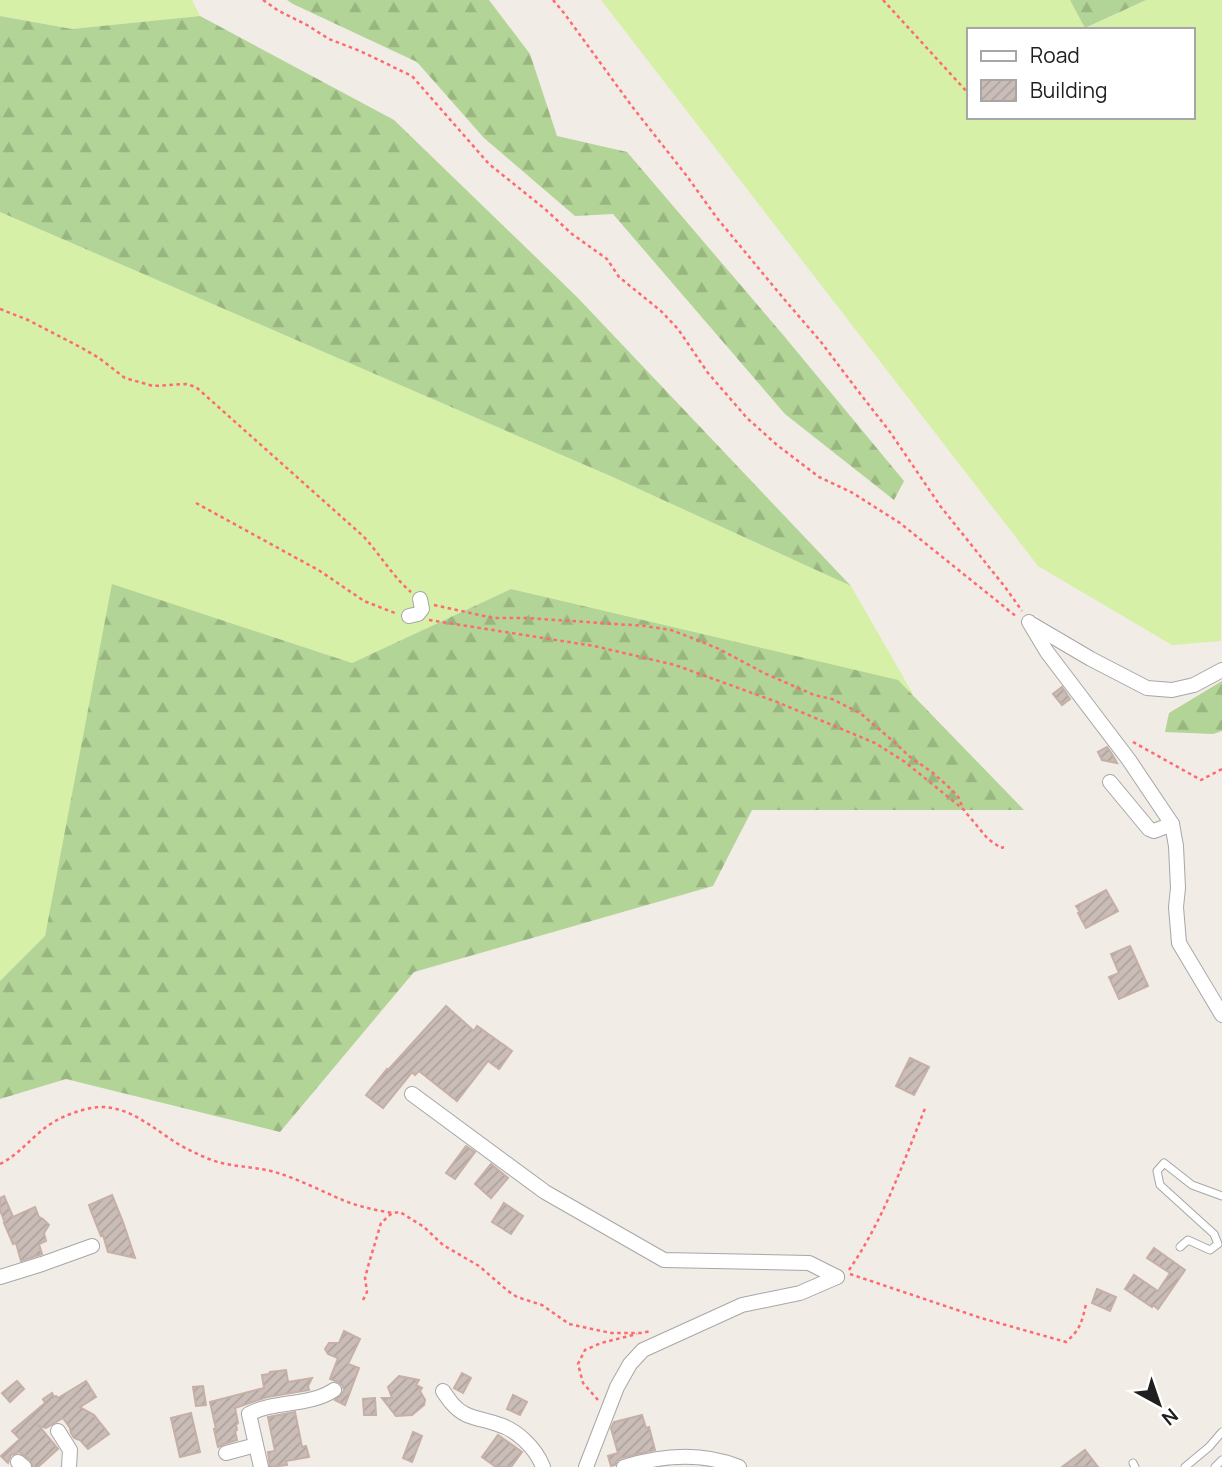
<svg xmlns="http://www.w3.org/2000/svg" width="1222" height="1467" font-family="Manrope,sans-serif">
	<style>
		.grass { fill: #d6f0a7; fill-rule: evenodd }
		.forest { fill: url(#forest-firs) }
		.building { fill: url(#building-hatch); stroke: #c5afa6; stroke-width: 2 }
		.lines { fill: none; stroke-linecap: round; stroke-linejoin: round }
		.service-casing { stroke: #a7a7a7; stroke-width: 9 }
		.minor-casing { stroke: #a7a7a7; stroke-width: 16 }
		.path { stroke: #ff6970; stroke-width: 2.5; stroke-dasharray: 3.5 3.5; stroke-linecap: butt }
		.service { stroke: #fff; stroke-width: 7 }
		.minor { stroke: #fff; stroke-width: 14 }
	</style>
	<defs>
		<pattern id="forest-firs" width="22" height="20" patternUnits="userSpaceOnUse" patternTransform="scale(1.75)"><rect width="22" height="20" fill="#b2d496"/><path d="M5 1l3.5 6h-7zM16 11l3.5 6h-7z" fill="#99b681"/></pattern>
		<pattern id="building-hatch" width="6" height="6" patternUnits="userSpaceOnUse" patternTransform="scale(1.75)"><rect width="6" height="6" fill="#cabdb8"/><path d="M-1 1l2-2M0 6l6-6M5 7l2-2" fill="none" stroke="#ada29e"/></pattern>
	</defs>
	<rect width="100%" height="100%" fill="#f1ece5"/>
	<g class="grass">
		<path d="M0,0H192L200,16L72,29L0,16Z"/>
		<path d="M601,0H1070L1086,28L1146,0H1222L1221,641L1172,645L1038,566ZM968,30H1192V117H968Z"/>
		<path d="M0,212L615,478L851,586L913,694L511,589L352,663L113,585L45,936L0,981Z"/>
	</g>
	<g class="forest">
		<path d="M287,0H489L530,54L557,136L627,152L784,336L904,481L894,500L785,414L613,214L575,216L484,138L417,62L293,4Z"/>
		<path d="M1070,0H1146L1085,28Z"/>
		<path d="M0,16L72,29L200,16L394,120L577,297L851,586L615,478L0,212Z"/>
		<path d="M112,584L352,663L511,589L898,680L1024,810H752L713,886L414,972L280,1132L66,1079L0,1099V981L45,936Z"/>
		<path d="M1222,681V731L1213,734L1165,732L1169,713Z"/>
	</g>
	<g class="building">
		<path d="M1062,687L1070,699L1062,705L1053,694Z"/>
		<path d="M1107,747L1112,754L1117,763L1102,760L1098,752Z"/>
		<path d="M1106,890L1118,911L1086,928L1078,913L1080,912L1076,906Z"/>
		<path d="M1130,946L1148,986L1119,999L1109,977L1119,973L1111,954Z"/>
		<path d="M446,1006L474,1031L477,1026L512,1051L499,1069L488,1061L457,1101L419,1071L415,1075L412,1072L383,1108L366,1095L387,1069L388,1070Z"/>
		<path d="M910,1058L929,1067L914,1095L896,1086Z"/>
		<path d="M466,1146L475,1152L455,1179L446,1173Z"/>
		<path d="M491,1164L508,1178L491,1198L475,1184Z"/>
		<path d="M112,1195L123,1222L135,1258L108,1252L103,1235L101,1236L91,1211L89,1205Z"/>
		<path d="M4,1196L13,1217L35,1207L39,1217L43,1219L49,1225L44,1233L46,1241L39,1244L42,1254L21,1261L16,1243L13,1244L4,1223H5L0,1210V1198Z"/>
		<path d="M504,1203L523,1216L511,1234L492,1222Z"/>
		<path d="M1154,1248L1185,1270L1158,1309L1153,1305L1152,1307L1125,1289L1134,1275L1158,1291L1170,1273L1147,1258Z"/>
		<path d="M1097,1289L1116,1297L1110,1311L1092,1303Z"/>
		<path d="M344,1331L360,1339L348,1364L359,1368L345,1405L335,1400L342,1394L344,1390L342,1385L338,1382L330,1379L338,1358L328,1354L325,1349L329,1343H339Z"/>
		<path d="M286,1370L288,1382L312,1378L308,1386L309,1390L267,1397L235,1408L238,1423L236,1425L237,1430L235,1431L237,1440L224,1444L218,1447L214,1429H216L210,1402L264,1388L262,1375L269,1374L270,1372Z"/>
		<path d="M462,1373L471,1378L463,1393L454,1388Z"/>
		<path d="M399,1376L419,1380L416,1385L422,1388L420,1391L425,1400L424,1405L412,1415L396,1416L382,1398H392L388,1387Z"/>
		<path d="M17,1381L24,1389L10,1402L2,1393Z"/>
		<path d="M86,1381L96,1397L80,1407L94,1415L109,1434L88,1449L80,1440L74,1438L71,1433L70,1428L63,1418L46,1428L39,1426L58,1449L38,1467H33L30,1460L19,1452L11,1455L8,1463L1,1456L20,1439L12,1431L45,1403L43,1399L52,1393L54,1397L56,1396L58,1398Z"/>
		<path d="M203,1386L206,1405L196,1406L193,1387Z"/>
		<path d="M513,1395L527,1402L520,1415L507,1409Z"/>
		<path d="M375,1398L376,1415H364L363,1399Z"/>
		<path d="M295,1412L302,1447L306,1446L309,1457L286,1461L287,1465L270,1467L268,1452L275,1451L268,1417Z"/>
		<path d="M191,1413L200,1452L180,1457L171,1418Z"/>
		<path d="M642,1415L646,1428L649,1427L655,1450L621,1458L617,1461L615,1465L611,1466L608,1456L618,1453L611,1428L614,1422Z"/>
		<path d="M413,1432L422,1436L412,1462L403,1458Z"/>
		<path d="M498,1435L522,1452L511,1467H496L482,1457Z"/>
		<path d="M1085,1450L1098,1467H1062Z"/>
	</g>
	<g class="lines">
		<defs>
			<g id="service">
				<path d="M1180,1247L1188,1240L1210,1250L1218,1244L1214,1234L1160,1185L1157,1171L1164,1163L1192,1185L1222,1196"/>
				<path d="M1133,1463L1135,1467"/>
				<path d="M1185,1467L1209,1447L1222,1432"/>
				<path d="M1215,1467L1222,1460"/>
			</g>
			<g id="minor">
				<path d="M409,616L418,614L422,609L420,599"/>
				<path d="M1029,622L1047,652L1129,760L1172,824"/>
				<path d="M1033,625L1091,659L1147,688L1172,690L1194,685L1222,670"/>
				<path d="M1110,782L1149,829L1154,831L1172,824L1176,846L1178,888L1176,907L1179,943L1222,1015"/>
				<path d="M412,1094L545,1192L664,1260L809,1263L837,1277"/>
				<path d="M0,1277L42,1264L92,1246"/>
				<path d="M443,1391C449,1400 455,1409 465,1414C475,1419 486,1420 497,1424C516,1429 536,1448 543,1467"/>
				<path d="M58,1431L70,1450L69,1467"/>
				<path d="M226,1453L256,1445"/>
				<path d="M18,1462L24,1467"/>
				<path d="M261,1467L249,1414C275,1400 308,1407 334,1390"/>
				<path d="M586,1467L617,1387L630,1364L643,1350L742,1305L800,1293L837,1277"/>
				<path d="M624,1467C662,1455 702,1452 739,1467"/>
			</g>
		</defs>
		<use href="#service" class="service-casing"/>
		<use href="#minor" class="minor-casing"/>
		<g class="path">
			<path d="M263,0L279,11L307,25L329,39L360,51L412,76L489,164L545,209L572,234L607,259L619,277L661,311L678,329L708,373L747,418L777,445L819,477L851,492L900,523L1017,617"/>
			<path d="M553,0L564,13L631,105L686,175L717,218L784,299L821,342L855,387L890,432L941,507L1005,587L1022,611"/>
			<path d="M883,0L968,93"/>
			<path d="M0,309L28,320L82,348L99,358L125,378L153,386L186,384L196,387L363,536C380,554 392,576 411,592"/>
			<path d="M196,503L320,571L364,601L395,613"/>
			<path d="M434,605L493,618H527L645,626L671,630L697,640L719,649L764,673L814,695L832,699L860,713L893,741L909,756L933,773L952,790L959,798L963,809"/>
			<path d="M429,620L594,646L675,665L777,702L875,743L905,762L963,809L988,839L1001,848L1004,847"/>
			<path d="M1133,742L1201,780L1222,769"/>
			<path d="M0,1164C16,1156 27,1143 41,1131C56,1118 79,1109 99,1107C129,1106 153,1128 175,1142C186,1149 197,1154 209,1159C229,1167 250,1166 271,1171C297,1178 321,1191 345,1201C360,1207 376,1210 392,1213"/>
			<path d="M849,1270C884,1219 903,1163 926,1106"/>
			<path d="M850,1274L981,1318L1066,1342C1080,1330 1082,1322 1086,1304"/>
			<path d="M363,1300L367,1292L365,1278L369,1263L381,1223L392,1213L400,1212L424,1227L443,1245L479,1266L508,1291L517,1297L542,1305L569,1324L611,1333H642L651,1331"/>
			<path d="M598,1400L583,1383L578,1364L585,1350L601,1343L637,1334"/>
		</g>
		<use href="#service" class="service"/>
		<use href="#minor" class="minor"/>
	</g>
	<rect x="967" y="28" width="228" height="91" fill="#ffffff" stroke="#a6a6a6" stroke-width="2"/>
	<rect x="981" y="51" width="35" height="10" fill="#ffffff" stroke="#a6a6a6" stroke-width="2"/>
	<text x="1030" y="63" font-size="21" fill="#202020">Road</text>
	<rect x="981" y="80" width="35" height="21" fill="url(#building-hatch)" stroke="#a6a6a6" stroke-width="2"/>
	<text x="1030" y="98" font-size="21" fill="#202020">Building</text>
	<g transform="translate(1159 1404) rotate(140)" stroke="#ffffff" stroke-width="5" paint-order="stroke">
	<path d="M0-5L12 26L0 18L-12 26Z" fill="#202020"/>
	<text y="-10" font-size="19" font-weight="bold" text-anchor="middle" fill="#202020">N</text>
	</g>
</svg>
